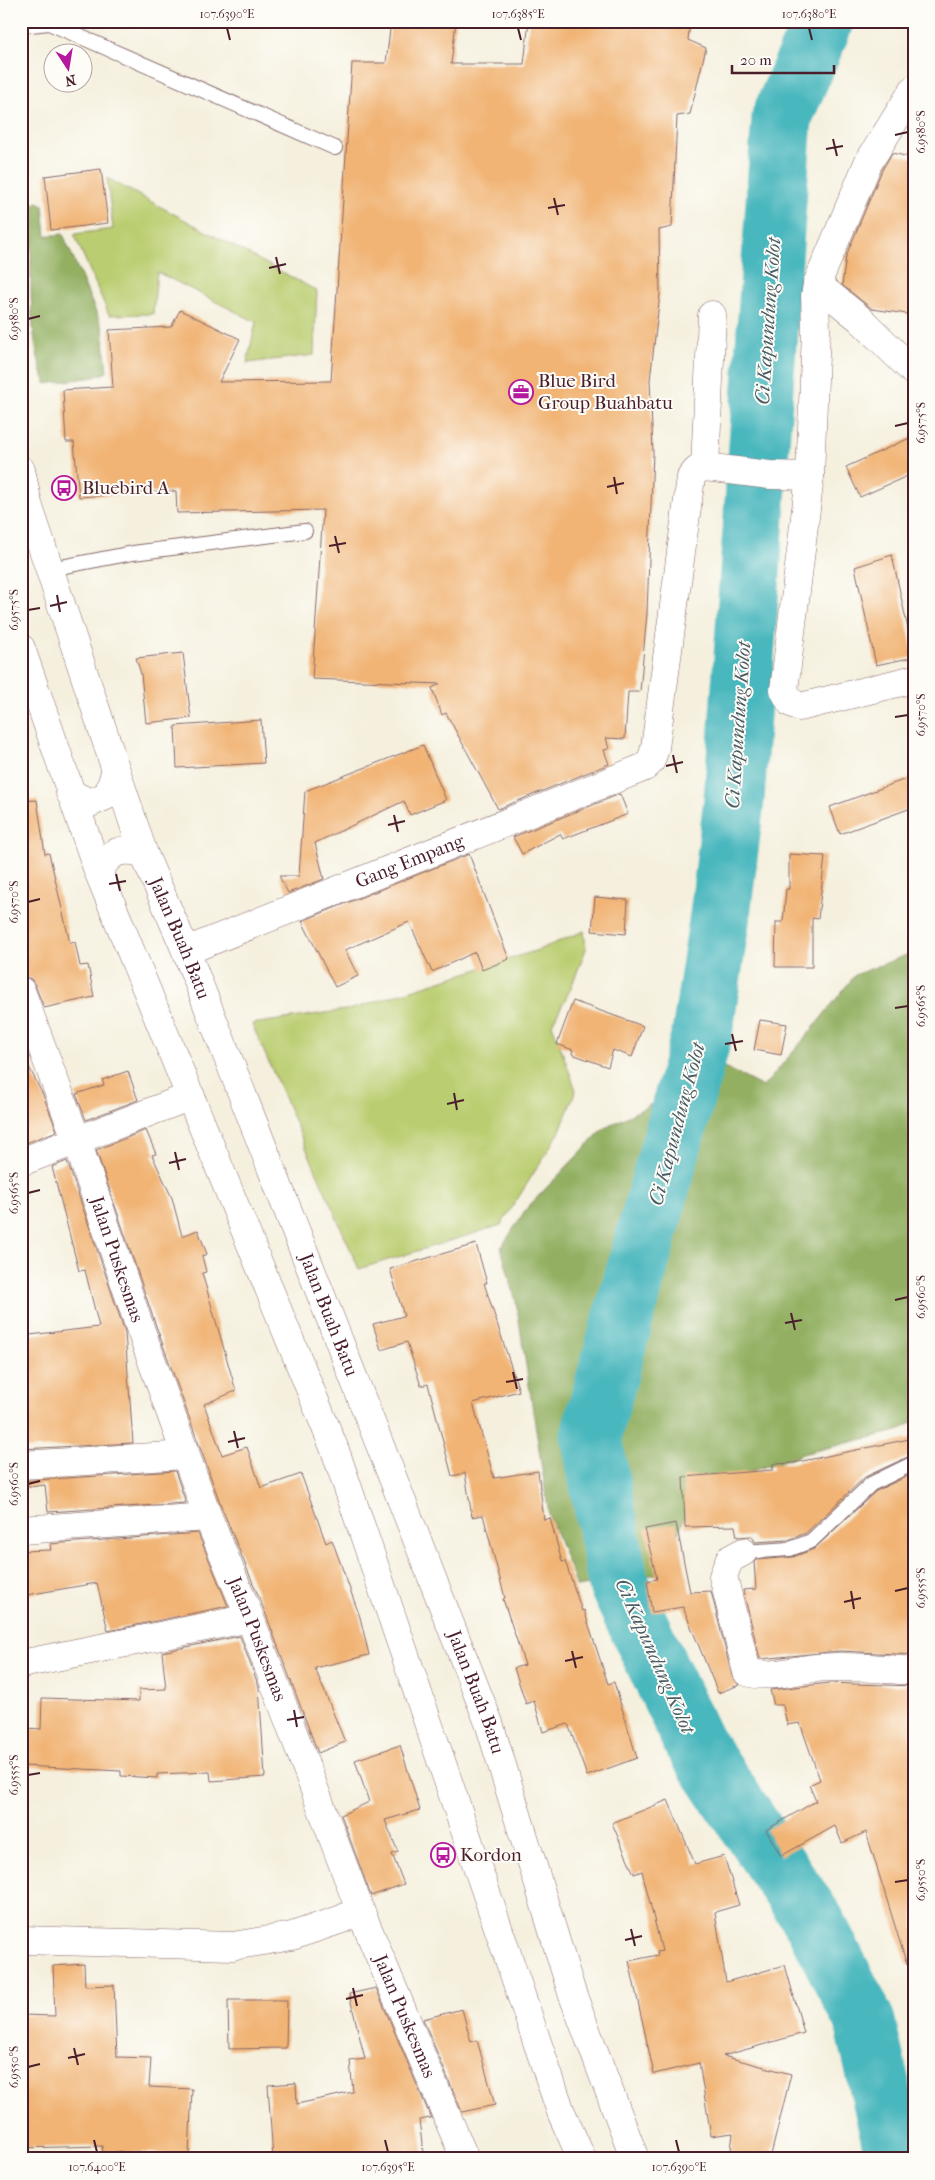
<svg xmlns="http://www.w3.org/2000/svg" width="935" height="2180" font-family="'IM FELL French Canon',serif">
	<style>
		.green { fill: #bacd70; stroke: #82764e }
		.forest { fill: #93b062; stroke: #6e6846 }
		.lines { fill: none; stroke-linecap: round; stroke-linejoin: round }
		.river { stroke: #48b7be; stroke-width: 61 }
		.building { fill: #f1b474 }
		.service-casing { stroke: #86686a; stroke-width: 16 }
		.minor-casing { stroke: #86686a; stroke-width: 29 }
		.primary-casing { stroke: #86686a; stroke-width: 29 }
		.service { stroke: #fff; stroke-width: 14 }
		.minor { stroke: #fff; stroke-width: 28 }
		.primary { stroke: #fff; stroke-width: 28 }
		.ticks { fill: none; stroke: #4a1f2b; stroke-width: 2 }
		.labels { text-anchor: middle; dominant-baseline: central; stroke-width: 4; stroke-linejoin: round; paint-order: stroke }
		.poi-label { font-size: 19px; fill: #4a1f2b; stroke: #fdfcf7; text-anchor: start }
		.street-label { font-size: 19px; fill: #4a1f2b; stroke: #fdfcf7 }
		.water-label { font-size: 20px; font-style: italic; fill: #495c66; stroke: #fdfcf7 }
		.neatline { fill: none; stroke: #4a1f2b; stroke-width: 2 }
		.ticks-label { font-size: 12px; text-anchor: middle; fill: #4a1f2b }
	</style>
	<rect width="100%" height="100%" fill="#fdfcf7"/>
	<filter id="ink" filterUnits="userSpaceOnUse"><feTurbulence type="fractalNoise" baseFrequency=".02" numOctaves="2"/><feDisplacementMap in="SourceGraphic" scale="10" xChannelSelector="R" yChannelSelector="G"/><feConvolveMatrix kernelMatrix="1 2 1 2 8 2 1 2 1" color-interpolation-filters="sRGB"/></filter>
	<filter id="wash" filterUnits="userSpaceOnUse"><feTurbulence type="fractalNoise" baseFrequency=".0096" numOctaves="4" result="noise"/><feDisplacementMap in="SourceGraphic" scale="20" xChannelSelector="R" yChannelSelector="G"/><feGaussianBlur stdDeviation="1.12" result="paint"/><feColorMatrix in="noise" values="0 0 0 0 0 0 0 0 0 0 0 0 0 0 0 0 0 1.4 0 .05"/><feComposite in="paint" operator="in"/></filter>
	<g filter="url(#wash)">
		<rect width="100%" height="100%" fill="#f5f0de"/>
		<g class="green">
			<path d="M107,178L317,291L314,355L247,363L256,322L157,272L153,314L109,315L74,234L113,229Z"/>
			<path d="M584,931L586,949L570,990L552,1024L576,1090L559,1133L501,1225L359,1269L252,1024L352,1009L538,950Z"/>
		</g>
		<g class="forest">
			<path d="M38,202L43,205L46,236L63,234L103,329L107,372L94,377L46,384C25,331 32,261 32,205Z"/>
			<path d="M914,952V1421L901,1430L806,1453L710,1485L685,1516L663,1573L577,1587L549,1514L516,1301L501,1248L526,1209L603,1129L724,1067L763,1087L810,1032L855,975Z"/>
		</g>
		<g class="lines">
			<path class="river" d="M823,21L782,117L734,800L720,915L702,1034L591,1435L618,1582L694,1743L815,1923L865,2022L896,2159"/>
		</g>
		<g id="blocks">
			<g class="building">
				<path d="M391,21H456L451,64H524L529,21H562L655,28V21H690L688,40L706,48L690,114L677,116L672,227L659,230L660,294L650,380L653,452L647,613L640,692H628L625,739L606,738L609,749L604,750L609,764L498,809L446,713L442,715L432,688L440,684L312,679L323,510L177,513L176,491L79,497L74,442H66L63,390L113,387L109,330L171,327L180,310L240,339L219,382L331,381L352,63H386Z"/>
				<path d="M892,153L914,158V315L872,309L842,285L846,256L882,170Z"/>
				<path d="M101,169L108,223L51,230L45,176Z"/>
				<path d="M914,436V473L860,497L846,467Z"/>
				<path d="M892,555L914,657L876,665L855,567Z"/>
				<path d="M183,653L191,718L146,723L141,674L136,658Z"/>
				<path d="M261,720L264,763L177,768L175,726Z"/>
				<path d="M423,745L446,800L410,815L404,801L315,843L324,879L288,893L279,876H299L305,791Z"/>
				<path d="M914,776V807L840,834L830,807Z"/>
				<path d="M620,794L628,814L563,839L560,834L522,854L513,837Z"/>
				<path d="M37,800L45,854L49,853L70,943L75,942L80,966L88,965L94,997L44,1008L35,985L31,979L21,976V801Z"/>
				<path d="M469,854L509,959L482,970L475,952L432,972L409,922L345,950L358,976L335,987L302,921Z"/>
				<path d="M789,854L825,856L818,919L812,918V967H775L776,922H783L786,889H789Z"/>
				<path d="M595,897L628,900L626,934L592,931Z"/>
				<path d="M573,1001L643,1026L632,1057L613,1050L608,1067L572,1054L573,1050L557,1044Z"/>
				<path d="M760,1020L787,1024L781,1055L754,1050Z"/>
				<path d="M21,1051L43,1095L57,1131L21,1145Z"/>
				<path d="M128,1071L138,1100L86,1120L76,1094L104,1085L102,1080Z"/>
				<path d="M146,1130L156,1154L152,1155L172,1198L182,1236L198,1230L207,1254L202,1256L206,1272L202,1273L236,1391L204,1404L222,1455L247,1447L261,1488L301,1474L326,1543L332,1540L360,1617L369,1655L315,1668L345,1742L318,1753L265,1612L223,1511L155,1323L96,1150Z"/>
				<path d="M67,1161L125,1332L133,1443L21,1449V1336L99,1327L85,1270L79,1271L52,1167Z"/>
				<path d="M476,1244L487,1283H484L519,1391L473,1403L494,1478L538,1471L544,1520L550,1518L562,1562L565,1561L582,1611L584,1610L608,1684L614,1682L637,1758L587,1776L568,1724L543,1732L534,1701L526,1704L514,1668L525,1665L503,1599L505,1598L483,1515L472,1517L465,1473L452,1476L428,1384L421,1386L407,1342L381,1350L373,1324L404,1316L390,1269Z"/>
				<path d="M914,1438V1454L865,1477L806,1533L788,1540L755,1542L752,1536L737,1537L735,1526L685,1527L683,1477L773,1470V1464L793,1463Z"/>
				<path d="M175,1471L186,1503L48,1512L45,1485L21,1488V1481Z"/>
				<path d="M914,1473V1655L840,1651L760,1659L743,1590L756,1589L754,1562L756,1560L793,1557L814,1549L876,1491Z"/>
				<path d="M676,1523L690,1592L711,1591L732,1676L739,1685L718,1693L683,1607L652,1612L647,1581L657,1579L645,1529Z"/>
				<path d="M198,1533L228,1606L108,1631L97,1583L21,1596V1551L51,1550L50,1544Z"/>
				<path d="M240,1636L259,1687L265,1777L211,1781L210,1772L157,1774V1778L121,1776V1771L23,1766L26,1728L41,1729L42,1698L139,1701V1690L166,1689L162,1652Z"/>
				<path d="M829,1683L914,1686V1964L907,1965L866,1832L842,1843L835,1826L781,1856L766,1830L816,1801L809,1785L820,1780L800,1723L787,1725L783,1705H774L770,1690Z"/>
				<path d="M400,1745L420,1810L385,1820L398,1852L392,1854L404,1884L371,1896L341,1815L369,1802L355,1760Z"/>
				<path d="M668,1800L695,1864L724,1856L739,1905L715,1912L726,1982L785,1965L804,2033L723,2056L791,2074L770,2159H730L733,2133L711,2136L699,2063L654,2074L629,1961L658,1955L657,1952L662,1951L642,1871L634,1874L612,1823Z"/>
				<path d="M84,1964L85,1986L114,1985L117,2057L151,2058L149,2087L192,2089L189,2155L131,2152L103,2153L102,2146L21,2148V2015L55,2016L53,1966Z"/>
				<path d="M376,1988L431,2118L419,2120L424,2159H273L268,2085L296,2083L297,2104L353,2092L350,2061L365,2059L349,1994Z"/>
				<path d="M228,2000H287L286,2048L229,2049Z"/>
				<path d="M462,2009L471,2042L477,2040L495,2105L462,2112L423,2019Z"/>
			</g>
		</g>
	</g>
	<g filter="url(#ink)">
		<use href="#blocks" fill-opacity="0" stroke="#86686a" stroke-width="1"/>
		<g class="lines">
			<defs>
				<g id="service">
					<path d="M21,26L49,23L335,148"/>
					<path d="M50,569L133,553L305,531"/>
					<path d="M743,1552L790,1549L811,1541L871,1484L914,1463"/>
				</g>
				<g id="minor">
					<path d="M914,89L868,163L817,284L815,296L816,331L810,476L784,690L791,703L800,707L914,679"/>
					<path d="M817,284L860,319L914,372"/>
					<path d="M705,467L712,315"/>
					<path id="s1" d="M186,951L645,767L651,761L655,748L691,477L697,470L705,467L770,475L810,476"/>
					<path id="s2" d="M21,991L77,1141L140,1328L208,1517L250,1618L360,1910L465,2159"/>
					<path d="M21,1162L191,1096"/>
					<path d="M21,1465L186,1455"/>
					<path d="M21,1530L208,1517"/>
					<path d="M743,1552L730,1559L723,1576L747,1672C770,1679 793,1670 816,1668C848,1665 882,1669 914,1671"/>
					<path d="M21,1664L250,1618"/>
					<path d="M21,1940L233,1946L292,1936L342,1919L360,1910"/>
				</g>
				<g id="primary">
					<path id="s3" d="M21,470L28,504L143,852L186,951L489,1723L572,1993L635,2159"/>
					<path d="M21,648L98,871L335,1450L561,2112L582,2159"/>
					<path d="M70,793L90,803L108,795L115,773"/>
					<path d="M98,871C114,849 118,849 143,852"/>
				</g>
			</defs>
			<use href="#service" class="service-casing"/>
			<use href="#minor" class="minor-casing"/>
			<use href="#primary" class="primary-casing"/>
			<use href="#service" class="service"/>
			<use href="#minor" class="minor"/>
			<use href="#primary" class="primary"/>
		</g>
	</g>
	<path class="ticks" d="M227,28L230,40M518,28L521,40M809,28L812,40M895,135L908,132M833,139L837,156M826,149L843,146M554,198L558,215M548,208L565,205M276,257L280,274M269,268L286,264M28,319L40,316M895,426L908,423M614,477L617,494M607,487L624,483M335,536L339,553M329,546L346,543M57,595L60,612M50,606L67,602M28,610L40,608M895,717L908,715M673,755L677,773M666,766L683,762M394,815L398,832M388,825L405,821M116,874L120,891M109,884L126,881M28,902L40,899M895,1008L908,1006M732,1034L736,1051M725,1044L743,1041M454,1093L457,1110M447,1104L464,1100M175,1152L179,1170M169,1163L186,1159M28,1193L40,1190M895,1300L908,1297M791,1313L795,1330M785,1323L802,1320M513,1372L517,1389M506,1382L523,1379M234,1431L238,1448M228,1442L245,1438M28,1484L40,1481M851,1591L854,1609M895,1591L908,1588M844,1602L861,1598M572,1651L576,1668M565,1661L583,1657M294,1710L297,1727M287,1720L304,1717M28,1775L40,1773M895,1882L908,1880M631,1929L635,1946M625,1940L642,1936M353,1988L357,2006M346,1999L363,1995M74,2048L78,2065M68,2058L85,2054M28,2067L40,2064M94,2140L97,2152M385,2140L388,2152M676,2140L679,2152"/>
	<defs>
		<symbol id="office-ring" viewBox="-11 -11 22 22"><circle r="9.5" fill="#fdfcf7" stroke="#b5179e" stroke-width="1.5"/><path d="M-6-3h4V-5.5h4V-3h4V5H-6ZM-1-4.5V-3h2v-1.5ZM-6 0V1H6V0Z" fill="#b5179e"/></symbol>
		<symbol id="bus-ring" viewBox="-11 -11 22 22"><circle r="9.5" fill="#fdfcf7" stroke="#b5179e" stroke-width="1.5"/><path d="M-5-6H5V4H4V6H2V4H-2V6H-4V4H-5ZM-3.5-4V0h7V-4ZM-3.5 1.2v1.5H-2V1.2ZM2 1.2v1.5H3.5V1.2Z" fill="#b5179e"/></symbol>
	</defs>
	<g fill-rule="evenodd">
		<use href="#office-ring" x="507" y="378" width="28" height="28"/>
		<use href="#bus-ring" x="50" y="474" width="28" height="28"/>
		<use href="#bus-ring" x="429" y="1841" width="28" height="28"/>
	</g>
	<g class="labels">
		<g class="poi-label">
			<text x="538" y="381">Blue Bird<tspan x="538" dy="22">Group Buahbatu</tspan></text>
			<text x="82" y="488">Bluebird A</text>
			<text x="460" y="1855">Kordon</text>
		</g>
		<g class="street-label">
			<text stroke="none"><textPath href="#s1" startOffset="241">Gang Empang</textPath></text>
			<text stroke="none"><textPath href="#s3" startOffset="495">Jalan Buah Batu</textPath></text>
			<text stroke="none"><textPath href="#s2" startOffset="285">Jalan Puskesmas</textPath></text>
			<text stroke="none"><textPath href="#s3" startOffset="900">Jalan Buah Batu</textPath></text>
			<text stroke="none"><textPath href="#s2" startOffset="690">Jalan Puskesmas</textPath></text>
			<text stroke="none"><textPath href="#s3" startOffset="1305">Jalan Buah Batu</textPath></text>
			<text stroke="none"><textPath href="#s2" startOffset="1095">Jalan Puskesmas</textPath></text>
		</g>
		<g class="water-label">
			<text transform="translate(768 321) rotate(-86)">Ci Kapundung Kolot</text>
			<text transform="translate(738 725) rotate(-86)">Ci Kapundung Kolot</text>
			<text transform="translate(677 1124) rotate(-75)">Ci Kapundung Kolot</text>
			<text transform="translate(655 1656) rotate(66)">Ci Kapundung Kolot</text>
		</g>
	</g>
	<rect width="935" height="2180" fill="none" stroke="#fdfcf7" stroke-width="55"/>
	<g transform="translate(68 68) rotate(168)"><circle r="24" fill="#fdfcf7" stroke="#b5a4a5"/>
	<path d="M0-4L9 19L0 12L-9 19Z" fill="#b5179e"/>
	<text y="-8" font-size="14" font-weight="bold" text-anchor="middle" fill="#4a1f2b">N</text>
	</g>
	<path d="M732 65v8h102v-8" fill="none" stroke="#4a1f2b" stroke-width="2.5"/>
	<text x="740" y="65" font-size="15" fill="#4a1f2b" stroke="#fdfcf7" stroke-width="4" paint-order="stroke">20 m</text>
	<rect x="28" y="28" width="880" height="2124" class="neatline"/>
	<g class="ticks-label">
		<text x="227" y="18">107.6390°E</text>
		<text x="518" y="18">107.6385°E</text>
		<text x="809" y="18">107.6380°E</text>
		<text transform="translate(921 132) rotate(-90)" y="4">6.9580°S</text>
		<text transform="translate(14 319) rotate(-90)" y="4">6.9580°S</text>
		<text transform="translate(921 423) rotate(-90)" y="4">6.9575°S</text>
		<text transform="translate(14 610) rotate(-90)" y="4">6.9575°S</text>
		<text transform="translate(921 715) rotate(-90)" y="4">6.9570°S</text>
		<text transform="translate(14 902) rotate(-90)" y="4">6.9570°S</text>
		<text transform="translate(921 1006) rotate(-90)" y="4">6.9565°S</text>
		<text transform="translate(14 1193) rotate(-90)" y="4">6.9565°S</text>
		<text transform="translate(921 1297) rotate(-90)" y="4">6.9560°S</text>
		<text transform="translate(14 1484) rotate(-90)" y="4">6.9560°S</text>
		<text transform="translate(921 1588) rotate(-90)" y="4">6.9555°S</text>
		<text transform="translate(14 1775) rotate(-90)" y="4">6.9555°S</text>
		<text transform="translate(921 1880) rotate(-90)" y="4">6.9550°S</text>
		<text transform="translate(14 2067) rotate(-90)" y="4">6.9550°S</text>
		<text x="97" y="2171">107.6400°E</text>
		<text x="388" y="2171">107.6395°E</text>
		<text x="679" y="2171">107.6390°E</text>
	</g>
</svg>
